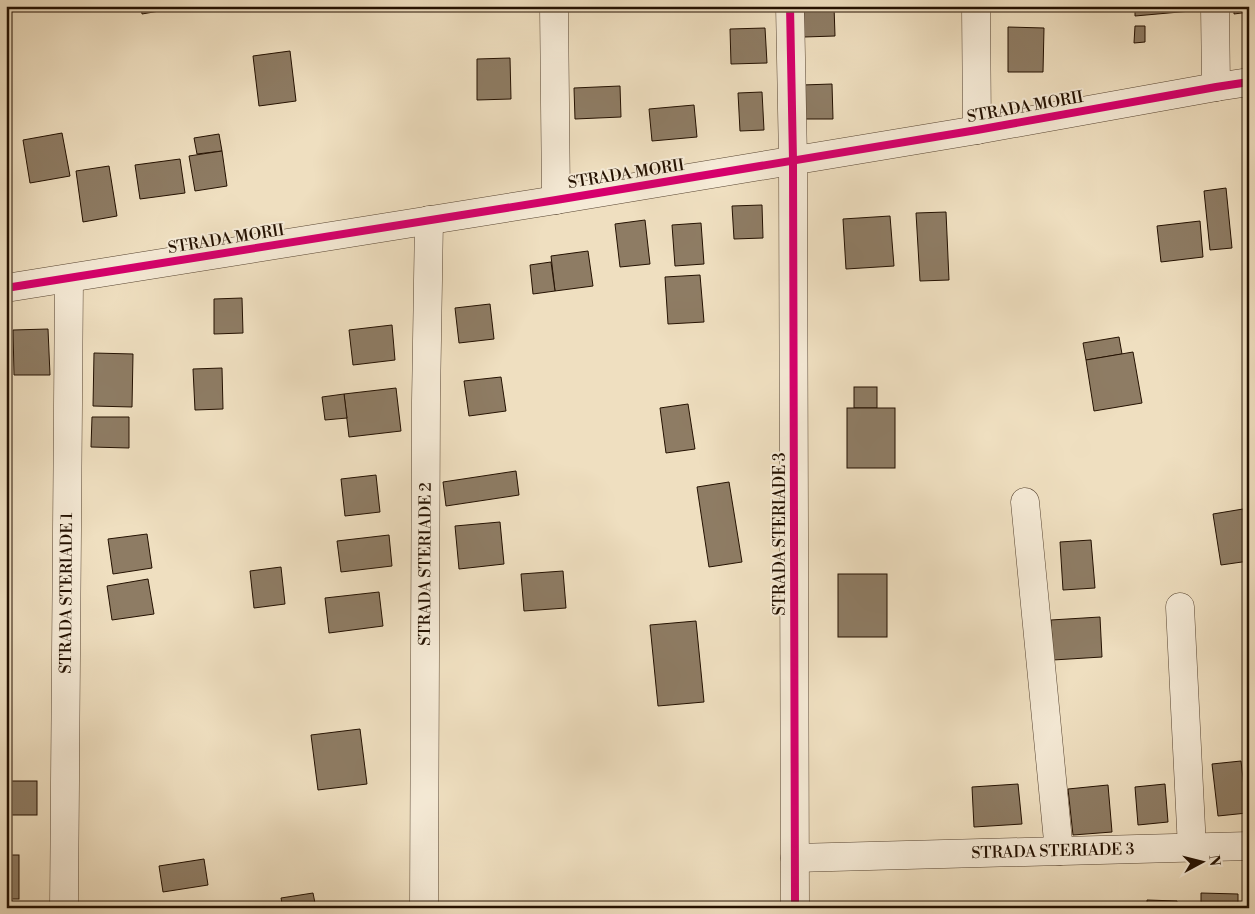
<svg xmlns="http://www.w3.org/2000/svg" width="1255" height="914" font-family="'Libre Bodoni',serif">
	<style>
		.building { fill: #8e7c64; stroke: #241101 }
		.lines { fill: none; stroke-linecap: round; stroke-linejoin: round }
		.minor-casing { stroke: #574431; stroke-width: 29 }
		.minor { stroke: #f5ead6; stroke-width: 28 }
		.cycleway-casing { stroke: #f5ead6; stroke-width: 11 }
		.cycleway { stroke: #d6006c; stroke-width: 8 }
		.labels { text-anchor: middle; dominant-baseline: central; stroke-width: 4; stroke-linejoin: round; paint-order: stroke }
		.street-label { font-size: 16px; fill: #241101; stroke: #f5ead6 }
	</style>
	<rect width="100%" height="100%" fill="#efdfc0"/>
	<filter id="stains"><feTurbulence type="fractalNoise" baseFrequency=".004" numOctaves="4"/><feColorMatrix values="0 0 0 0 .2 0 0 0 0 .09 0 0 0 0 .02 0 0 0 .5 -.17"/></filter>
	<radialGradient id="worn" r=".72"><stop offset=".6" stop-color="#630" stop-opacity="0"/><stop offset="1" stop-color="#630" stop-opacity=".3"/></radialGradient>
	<g class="building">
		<path d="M141,6H188L142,14Z"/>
		<path d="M804,6H834L835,36L804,37Z"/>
		<path d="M1135,6H1202V10L1135,16Z"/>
		<path d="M1234,6H1249V12L1234,14Z"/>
		<path d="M1135,26H1145V42L1134,43Z"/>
		<path d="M1008,27L1044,28L1043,72H1008Z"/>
		<path d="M765,28L767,63L731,64L730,29Z"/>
		<path d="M290,51L296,101L259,106L253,56Z"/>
		<path d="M510,58L511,99L477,100V59Z"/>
		<path d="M832,84L833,119H803L802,85Z"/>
		<path d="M620,86L621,117L575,119L574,88Z"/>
		<path d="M762,92L764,130L740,131L738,93Z"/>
		<path d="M694,105L697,137L652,141L649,109Z"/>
		<path d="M62,133L70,176L30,183L23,140Z"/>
		<path d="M219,134L222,151L197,154L194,138Z"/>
		<path d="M222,151L227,186L195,191L189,156Z"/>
		<path d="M180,159L185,193L140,199L135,165Z"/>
		<path d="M109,166L117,216L83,222L76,171Z"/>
		<path d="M1226,188L1232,248L1210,250L1204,191Z"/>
		<path d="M762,205L763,238L734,239L732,206Z"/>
		<path d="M946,212L949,280L920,281L916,213Z"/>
		<path d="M890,216L894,266L846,269L843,219Z"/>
		<path d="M645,220L650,264L620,267L615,224Z"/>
		<path d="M1200,221L1203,257L1161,262L1157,226Z"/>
		<path d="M701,223L704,264L675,266L672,225Z"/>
		<path d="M588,251L593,286L555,291L551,256Z"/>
		<path d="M551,262L555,291L533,294L530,265Z"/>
		<path d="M700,275L704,322L668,324L665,277Z"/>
		<path d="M242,298L243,333L214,334V299Z"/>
		<path d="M490,304L494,339L459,343L455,308Z"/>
		<path d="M392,325L395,360L353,365L349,330Z"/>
		<path d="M48,329L50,375H14L13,330Z"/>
		<path d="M1119,337L1122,354L1086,360L1083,343Z"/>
		<path d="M1133,352L1142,403L1094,411L1086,360Z"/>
		<path d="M94,353L133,354L132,407L93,406Z"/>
		<path d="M222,368L223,409L195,410L193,369Z"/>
		<path d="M501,377L506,411L469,416L464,381Z"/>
		<rect x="854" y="387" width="23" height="21"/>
		<path d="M396,388L401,431L349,437L344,394Z"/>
		<path d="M344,394L347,418L325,420L322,397Z"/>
		<path d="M688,404L695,449L666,453L660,408Z"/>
		<rect x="847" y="408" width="48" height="60"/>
		<path d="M92,417H129V448L91,447Z"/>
		<path d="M516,471L519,495L446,506L443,482Z"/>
		<path d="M376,475L380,512L345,516L341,479Z"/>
		<path d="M729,482L742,562L709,567L697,487Z"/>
		<path d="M1243,509L1249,550V561L1221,565L1213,514Z"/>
		<path d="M500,522L504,564L459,569L455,526Z"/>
		<path d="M147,534L152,568L113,574L108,539Z"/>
		<path d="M389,535L392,566L341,572L337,541Z"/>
		<path d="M1091,540L1095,588L1063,590L1060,542Z"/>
		<path d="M281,567L285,604L254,608L250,571Z"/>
		<path d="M563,571L566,608L524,611L521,574Z"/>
		<rect x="838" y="574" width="49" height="63"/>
		<path d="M148,579L154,614L112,620L107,586Z"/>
		<path d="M379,592L383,626L329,633L325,598Z"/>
		<path d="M1100,617L1102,657L1053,660L1051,620Z"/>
		<path d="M696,621L704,702L658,706L650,625Z"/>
		<path d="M360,729L367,784L318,790L311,735Z"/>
		<path d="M1241,761L1247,813L1218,816L1212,764Z"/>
		<rect x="6" y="781" width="31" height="34"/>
		<path d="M1018,784L1022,824L974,827L972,787Z"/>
		<path d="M1165,784L1168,822L1138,825L1135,787Z"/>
		<path d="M1108,785L1112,832L1073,835L1068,789Z"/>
		<rect x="6" y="855" width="13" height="44"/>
		<path d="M204,859L208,885L163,892L159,866Z"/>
		<path d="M313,893L316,908H283L281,898Z"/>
		<path d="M1201,893L1238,894V908H1201Z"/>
		<path d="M1147,900L1177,901V908H1147Z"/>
	</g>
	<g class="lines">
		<defs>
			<g id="minor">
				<path d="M554,6L556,200"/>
				<path d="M790,6L793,160L795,908"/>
				<path d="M976,6L977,130"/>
				<path d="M1215,6L1216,87"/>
				<path d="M6,288L556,200L977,130L1216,87L1249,82"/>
				<path d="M1025,502L1059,851"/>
				<path d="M1180,607L1192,848"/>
				<path id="s1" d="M795,858L1249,846"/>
				<path id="s2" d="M64,908L69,279"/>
				<path id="s3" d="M424,908L426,401L429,220"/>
			</g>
		</defs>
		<use href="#minor" class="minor-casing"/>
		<use href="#minor" class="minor"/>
		<defs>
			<g id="cycleway">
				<path d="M790,6L793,160L795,908"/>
				<path d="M6,288L556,200L977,130L1216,87L1249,82"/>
			</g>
		</defs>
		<use href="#cycleway" class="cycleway-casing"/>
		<use href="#cycleway" class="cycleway"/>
	</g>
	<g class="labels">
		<g class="street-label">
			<text transform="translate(1025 107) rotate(-10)">STRADA MORII</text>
			<text transform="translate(626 174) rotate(-9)">STRADA MORII</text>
			<text transform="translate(226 239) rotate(-9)">STRADA MORII</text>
			<text transform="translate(780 534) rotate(-90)">STRADA STERIADE 3</text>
			<text stroke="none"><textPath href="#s3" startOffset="344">STRADA STERIADE 2</textPath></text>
			<text stroke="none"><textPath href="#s2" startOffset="315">STRADA STERIADE 1</textPath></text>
			<text stroke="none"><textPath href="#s1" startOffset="258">STRADA STERIADE 3</textPath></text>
		</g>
	</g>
	<rect width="1255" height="914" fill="none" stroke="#efdfc0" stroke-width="25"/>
	<rect x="8" y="8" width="1240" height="899" fill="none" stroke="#241101" stroke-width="2.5"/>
	<rect x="12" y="12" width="1230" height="889" fill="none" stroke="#241101"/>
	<g transform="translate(1202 862) rotate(83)" stroke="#f5ead6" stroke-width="4" paint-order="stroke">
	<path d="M0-4L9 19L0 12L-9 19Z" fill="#241101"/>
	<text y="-8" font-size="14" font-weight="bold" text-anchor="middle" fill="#241101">N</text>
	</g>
	<rect width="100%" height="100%" filter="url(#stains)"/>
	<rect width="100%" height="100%" fill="url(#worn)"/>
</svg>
